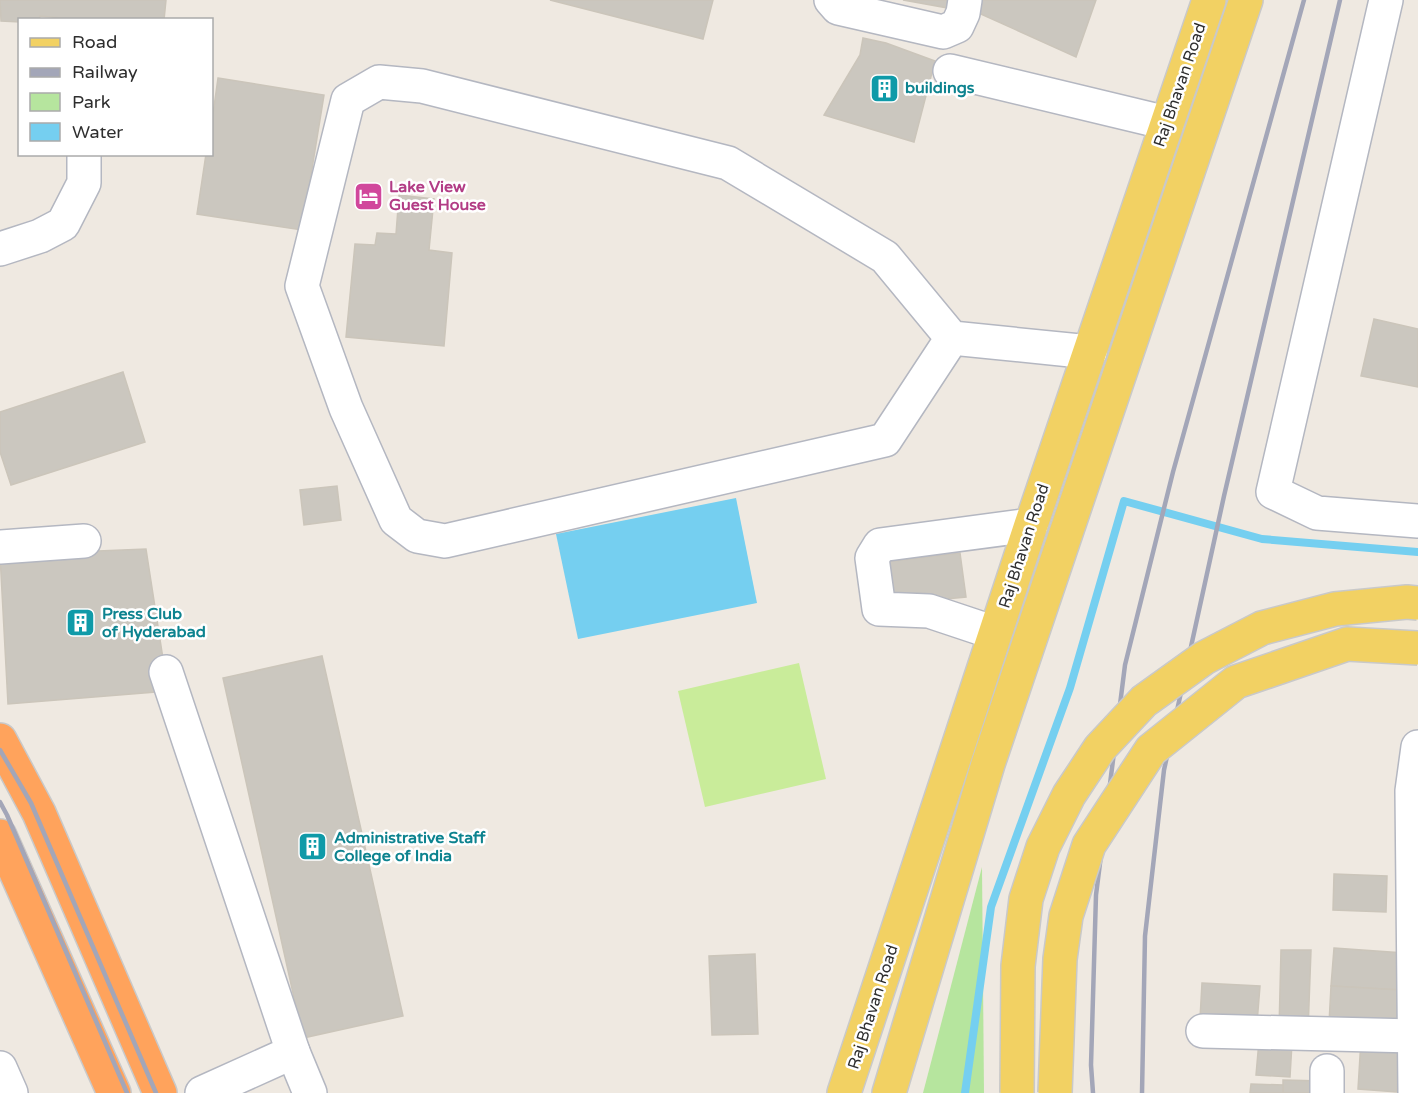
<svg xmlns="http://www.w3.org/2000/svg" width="1418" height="1093" font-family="'Varela Round',sans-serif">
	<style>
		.green { fill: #b6e59e }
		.pitch { fill: #c9ec9a }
		.water { fill: #75cff0 }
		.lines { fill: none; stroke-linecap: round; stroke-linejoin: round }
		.stream { stroke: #75cff0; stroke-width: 8 }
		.building { fill: #cbc7bf; stroke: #cbc5ba; stroke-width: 1.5 }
		.minor-casing { stroke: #b4b7c1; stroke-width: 36 }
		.major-casing { stroke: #c9c9c9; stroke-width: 36 }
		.highway-casing { stroke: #c9c9c9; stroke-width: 36 }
		.minor { stroke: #fff; stroke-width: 33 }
		.major { stroke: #f2d163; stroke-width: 33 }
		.highway { stroke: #ffa35c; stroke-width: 33 }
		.rail { stroke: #a3a6b8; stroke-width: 4.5 }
		.major-bridge-casing { stroke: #c9c9c9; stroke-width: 36; stroke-linecap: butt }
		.major-bridge { stroke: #f2d163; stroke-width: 33 }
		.labels { text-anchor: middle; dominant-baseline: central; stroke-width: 5; stroke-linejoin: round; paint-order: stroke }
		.street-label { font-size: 16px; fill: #2e2e2e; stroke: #fff }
		.culture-label { font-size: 16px; font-weight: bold; fill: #0d838f; stroke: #fff; text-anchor: start }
		.hotel-label { font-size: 16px; font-weight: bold; fill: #b23c85; stroke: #fff; text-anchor: start }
	</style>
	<rect width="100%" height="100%" fill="#efe9e1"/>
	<path class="green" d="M982,867L984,1093H923Z"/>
	<path class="pitch" d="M799,663L826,779L705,807L678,691Z"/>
	<path class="water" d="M736,498L757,603L578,639L556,534Z"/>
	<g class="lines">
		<path class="stream" d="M965,1093L991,907L1070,688L1124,501L1262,539L1418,552"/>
	</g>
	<g class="building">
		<path d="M0,0H166L164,20H84L40,16L39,20H20V22L1,21Z"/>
		<path d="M550,0H713L703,39Z"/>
		<path d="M903,0H949L948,8Z"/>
		<path d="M974,0H1096L1076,57L972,10Z"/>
		<path d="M863,38L886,43L935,61L914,142L824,115L860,55Z"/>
		<path d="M218,78L324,95L302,230L197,214L206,154H212V121Z"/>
		<path d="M399,195L434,199L429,250L452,253L444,346L346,337L355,244L375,245L377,233L396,234Z"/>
		<path d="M1374,319L1418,329V387L1361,376Z"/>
		<path d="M123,372L145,442L11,485L0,452V412Z"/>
		<path d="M337,486L341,520L304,525L300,490Z"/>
		<path d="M146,549L168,691L8,704L0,555Z"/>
		<path d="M960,553L966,597L883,605L877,563Z"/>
		<path d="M322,656L403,1016L303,1038L223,678Z"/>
		<path d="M1334,874L1387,876L1386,912L1333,910Z"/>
		<path d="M1334,948L1404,953L1401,990L1331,986Z"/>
		<path d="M1281,950H1311L1308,1031L1279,1030Z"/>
		<path d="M755,954L758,1034L712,1035L709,956Z"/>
		<path d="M1202,983L1260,986L1257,1023L1200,1019Z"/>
		<path d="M1331,986L1401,990L1399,1028L1329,1024Z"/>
		<path d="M1361,1040L1400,1042L1397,1092L1358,1089Z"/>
		<path d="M1259,1041L1292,1043L1290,1077L1256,1075Z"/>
		<path d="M1283,1080L1322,1081V1093H1283Z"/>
		<path d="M1251,1084L1283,1085V1093H1250Z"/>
	</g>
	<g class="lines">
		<defs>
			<g id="minor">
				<path d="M831,0L838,8L943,32L957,26L963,13L965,0"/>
				<path d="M1386,0L1273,492L1317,513L1418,521"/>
				<path d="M950,71L1167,123"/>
				<path d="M0,249L40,236L63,224L84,183V154"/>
				<path d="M952,338L885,440L445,541L417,536L396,520L346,408L302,286L348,100L379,82L422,86L728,163L885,257L952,338L1090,352"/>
				<path d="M0,547L84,541"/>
				<path d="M995,633L929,611L879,609L872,558L880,545L1031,525"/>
				<path d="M166,672L293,1052L202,1093"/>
				<path d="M1203,1031L1414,1036"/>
				<path d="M293,1052L310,1093"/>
				<path d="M0,1068L11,1093"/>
				<path d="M1327,1071V1093"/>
				<path d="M1415,1093L1412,791L1418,747"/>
			</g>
			<g id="major">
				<path d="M844,1093L1031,525L1209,0"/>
				<path d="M889,1093L988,764L1246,0"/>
			</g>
			<g id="highway">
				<path d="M0,740L39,813L160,1093"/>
				<path d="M0,836L114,1093"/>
			</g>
		</defs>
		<use href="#minor" class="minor-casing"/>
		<use href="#major" class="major-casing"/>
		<use href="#highway" class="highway-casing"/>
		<use href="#minor" class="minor"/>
		<use href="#major" class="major"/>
		<use href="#highway" class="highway"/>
		<g class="rail">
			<path d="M0,750L31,803L156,1093"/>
			<path d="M0,802L7,815L127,1093"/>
			<path d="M1093,1093L1091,1065L1096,895L1125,665L1173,472L1304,0"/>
			<path d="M1142,1093L1145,936L1164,770L1224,496L1340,0"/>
		</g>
		<defs>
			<g id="major-bridge">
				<path d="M1017,1093L1018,966L1026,899L1043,847L1069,795L1100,748L1144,701L1204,658L1262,628L1335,609L1407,602L1418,603"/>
				<path d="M1055,1093L1060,959L1066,916L1089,845L1151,750L1236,682L1347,644L1418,648"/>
			</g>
		</defs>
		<use href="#major-bridge" class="major-bridge-casing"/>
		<use href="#major-bridge" class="major-bridge"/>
	</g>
	<defs>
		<symbol id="building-square" viewBox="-11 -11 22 22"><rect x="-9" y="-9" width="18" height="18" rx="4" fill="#0f9aa8" stroke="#fff"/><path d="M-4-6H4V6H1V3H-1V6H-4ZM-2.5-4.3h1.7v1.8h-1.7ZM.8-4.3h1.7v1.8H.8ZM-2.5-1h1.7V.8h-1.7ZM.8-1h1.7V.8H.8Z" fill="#fff"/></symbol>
		<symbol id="hotel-square" viewBox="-11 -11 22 22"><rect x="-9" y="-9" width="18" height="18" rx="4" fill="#d1479c" stroke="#fff"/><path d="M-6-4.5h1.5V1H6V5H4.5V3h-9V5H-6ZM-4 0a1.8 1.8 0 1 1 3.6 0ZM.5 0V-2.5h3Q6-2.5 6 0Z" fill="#fff"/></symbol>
	</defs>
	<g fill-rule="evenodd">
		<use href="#building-square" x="868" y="72" width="33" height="33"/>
		<use href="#hotel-square" x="352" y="180" width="33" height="33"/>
		<use href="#building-square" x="64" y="606" width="33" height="33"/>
		<use href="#building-square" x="296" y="830" width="33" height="33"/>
	</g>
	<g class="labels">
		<g class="street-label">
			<text transform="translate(1180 85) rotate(-71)">Raj Bhavan Road</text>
			<text transform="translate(1024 546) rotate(-72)">Raj Bhavan Road</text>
			<text transform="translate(873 1007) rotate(-72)">Raj Bhavan Road</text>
		</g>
		<g class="culture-label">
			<text x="905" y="88">buildings</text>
			<text x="102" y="614">Press Club<tspan x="102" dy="18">of Hyderabad</tspan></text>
			<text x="334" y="838">Administrative Staff<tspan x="334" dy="18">College of India</tspan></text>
		</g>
		<g class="hotel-label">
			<text x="389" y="187">Lake View<tspan x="389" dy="18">Guest House</tspan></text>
		</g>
	</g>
	<rect x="18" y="18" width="195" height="138" fill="#ffffff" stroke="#ababab" stroke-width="1.5"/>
	<rect x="30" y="38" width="30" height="9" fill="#f2d163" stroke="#ababab" stroke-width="1.5"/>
	<text x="72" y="48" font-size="18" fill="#2e2e2e">Road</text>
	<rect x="30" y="68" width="30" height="9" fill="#a3a6b8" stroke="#ababab" stroke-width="1.5"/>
	<text x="72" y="78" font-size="18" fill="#2e2e2e">Railway</text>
	<rect x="30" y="93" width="30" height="18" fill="#b6e59e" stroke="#ababab" stroke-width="1.5"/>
	<text x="72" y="108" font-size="18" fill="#2e2e2e">Park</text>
	<rect x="30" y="123" width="30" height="18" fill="#75cff0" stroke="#ababab" stroke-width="1.5"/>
	<text x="72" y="138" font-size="18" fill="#2e2e2e">Water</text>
</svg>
